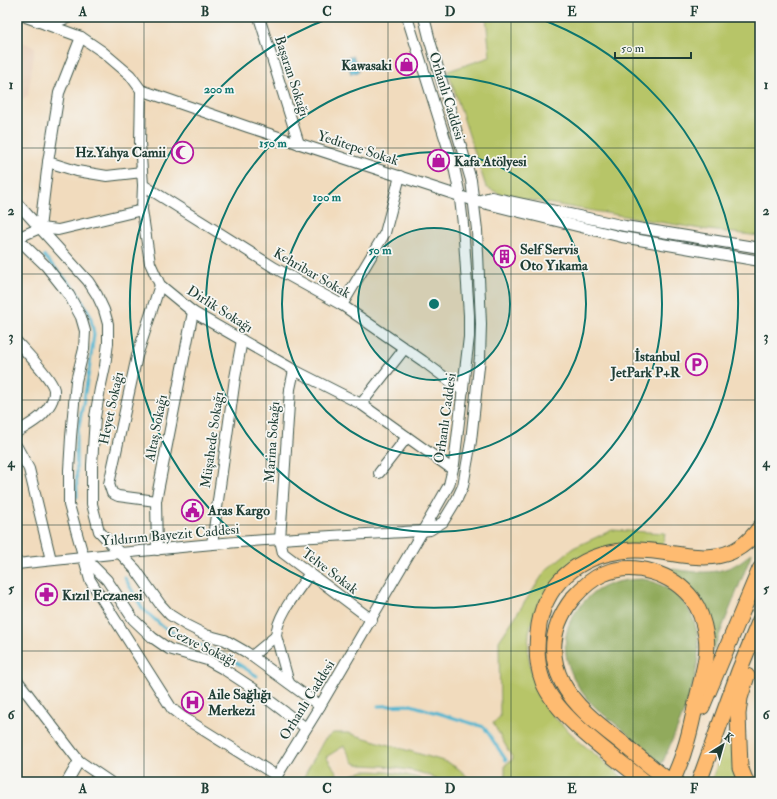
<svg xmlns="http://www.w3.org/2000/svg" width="777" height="799" font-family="'IM FELL Double Pica',serif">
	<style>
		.built { fill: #e9cfb8 }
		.green { fill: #b7c567; stroke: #6b814e }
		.forest { fill: #91aa5c; stroke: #587448 }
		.water { fill: #51b5d0; stroke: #387982 }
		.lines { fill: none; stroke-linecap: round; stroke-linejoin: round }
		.stream { stroke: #51b5d0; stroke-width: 3 }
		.minor-casing { stroke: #3e5549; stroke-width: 12 }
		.highway-casing { stroke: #3e5549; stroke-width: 17 }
		.minor { stroke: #fff; stroke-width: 10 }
		.highway { stroke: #febb71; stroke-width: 15 }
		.grid { fill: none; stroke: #1f3d34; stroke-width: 1; stroke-opacity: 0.55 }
		.ring { fill: none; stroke: #0f766e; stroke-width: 2 }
		.labels { text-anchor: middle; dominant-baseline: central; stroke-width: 3.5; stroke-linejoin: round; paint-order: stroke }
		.poi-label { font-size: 14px; font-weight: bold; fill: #1f3d34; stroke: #f6f6f2; text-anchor: start }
		.street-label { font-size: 14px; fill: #1f3d34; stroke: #f6f6f2 }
		.centre { fill: #0f766e; stroke: #f6f6f2; stroke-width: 2 }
		.ring-label { font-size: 12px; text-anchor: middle; font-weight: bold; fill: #0f766e; stroke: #f6f6f2; stroke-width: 3.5; stroke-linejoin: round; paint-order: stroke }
		.neatline { fill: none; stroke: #1f3d34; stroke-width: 1.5 }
		.grid-label { font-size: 13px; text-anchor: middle; font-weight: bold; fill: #1f3d34 }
	</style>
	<rect width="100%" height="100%" fill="#f6f6f2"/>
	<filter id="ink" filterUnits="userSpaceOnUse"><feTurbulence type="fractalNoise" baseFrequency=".025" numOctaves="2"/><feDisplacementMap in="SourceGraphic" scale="8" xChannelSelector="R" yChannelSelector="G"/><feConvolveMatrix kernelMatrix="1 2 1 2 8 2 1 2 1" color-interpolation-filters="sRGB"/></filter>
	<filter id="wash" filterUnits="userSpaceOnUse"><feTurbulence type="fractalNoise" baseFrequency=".012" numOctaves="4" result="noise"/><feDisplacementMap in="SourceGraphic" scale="16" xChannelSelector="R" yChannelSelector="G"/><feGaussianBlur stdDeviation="0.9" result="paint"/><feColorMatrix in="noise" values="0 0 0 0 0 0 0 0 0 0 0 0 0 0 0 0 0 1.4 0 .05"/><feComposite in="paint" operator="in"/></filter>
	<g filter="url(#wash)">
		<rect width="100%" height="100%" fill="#f1dbbd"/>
		<path class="built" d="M17,40L35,47L28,96L17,104Z"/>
		<g class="green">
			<path d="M486,17H760V236L701,229L511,197L500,194L486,187L448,71L490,57Z"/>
			<path d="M612,530L665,533L663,545H611L537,605L529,632L528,653L531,670L537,688L543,701L555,718L580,742L628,782H505V765L513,759L493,723L500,717L499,641L546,570L573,548Z"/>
			<path d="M333,733H348L447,762L459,769L473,782H440L428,775L414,771L384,766L362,765L354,763L344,746L326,757L337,773L334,782H301L324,740Z"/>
			<path d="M728,734L734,735L739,782H711Z"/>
			<path d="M364,771C386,771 409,774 429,782H344L350,776Z"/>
		</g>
		<g class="forest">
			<path d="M752,553L713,651L701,607L651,565C675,569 704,577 728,568C737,565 744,559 752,553Z"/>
			<path d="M643,579C658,582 671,589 682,601C721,645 681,718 662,764C649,753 636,741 623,730C611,720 598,711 588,700C567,674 555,640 577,610C595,586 613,580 643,579Z"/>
		</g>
		<path class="water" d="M353,56L359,72L351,74L346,58Z"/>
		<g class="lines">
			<g class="stream">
				<path d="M44,256L76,290L90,314L94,334L89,371L76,442L77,497"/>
				<path d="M125,578L142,608L163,627L186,639L226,656L257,676"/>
				<path d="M378,706L411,705L484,727L506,760"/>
			</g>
		</g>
	</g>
	<g filter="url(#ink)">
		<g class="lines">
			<defs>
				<g id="minor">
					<path d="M26,17L81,37L103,52L130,75L141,90L140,143L143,185L142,210L150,263L160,285L193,312L294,370L361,404L452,469"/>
					<path d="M259,17L299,144"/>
					<path d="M47,25L70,17"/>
					<path d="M81,37L59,93L48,162L77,171L107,176L142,172"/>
					<path d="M141,90L248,127L475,201L622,237L760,261"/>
					<path d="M143,185L275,268L342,305L423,361L463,391"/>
					<path d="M477,201L491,197L625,226L760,248"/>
					<path d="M17,203L88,281L97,295L104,310L108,324V343L105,366L100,389L95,417L92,465V504L99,531L136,570L160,604L170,615L186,625L206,635L225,640L246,652L320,706"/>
					<path d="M40,228L48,162"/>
					<path d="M17,238L46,266L69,295L81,317L85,331L84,349L76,381L71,437L69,470V505L90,580L172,709L181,716L277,776"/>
					<path d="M17,238L40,228L58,230L142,210"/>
					<path d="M342,305L385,233L400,176"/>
					<path d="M17,342C25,351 53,380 54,390C55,399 48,409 42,415C35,422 25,427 17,432"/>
					<path d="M294,370L290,389L280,540L283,553L372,620"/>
					<path d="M361,404L405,348"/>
					<path d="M17,447L29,469L51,560"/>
					<path d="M379,473L407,437"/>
					<path d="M156,501L118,496L112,493L109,484L137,356L160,285"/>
					<path d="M212,544L235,378L242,340"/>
					<path d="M157,550L156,501L193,312"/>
					<path d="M85,558L107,580L133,619L153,638L169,649L207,660L225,670L254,689L306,728"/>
					<path d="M17,564C82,557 148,550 213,544C283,538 352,535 422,531L430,530L443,522L457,499L463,486L471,441L480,357L481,324L477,230L471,180L430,41L424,17"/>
					<path d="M252,656L276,636"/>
					<path d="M17,680L79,761L110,782"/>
					<path d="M289,683L276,636C277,615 298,591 310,573"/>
					<path d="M67,782L79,761"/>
					<path d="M273,782L320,706L436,508L449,485L454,464L469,337V315L463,224L459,191L454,167L407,17"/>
				</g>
				<g id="highway">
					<path d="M702,707L760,569"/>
					<path d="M645,782C615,757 557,718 543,682C536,664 536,644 539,625C547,577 587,551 635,550C681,549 725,577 760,527"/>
					<path d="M670,782C654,769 637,756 621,742C599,725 575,707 562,682C547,652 553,624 573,598C582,588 591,579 603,574C634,561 673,573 693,600C700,610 704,624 706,636C709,654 703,672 699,690C694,710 691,731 684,751C681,762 676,772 672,782"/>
					<path d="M699,782L739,671L760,620"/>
					<path d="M746,782L740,767L738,714L740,698L747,676"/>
				</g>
			</defs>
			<use href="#minor" class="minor-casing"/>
			<use href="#highway" class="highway-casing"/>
			<use href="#minor" class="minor"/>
			<use href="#highway" class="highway"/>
		</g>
	</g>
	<path class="grid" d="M144,17V782M266,17V782M388,17V782M511,17V782M633,17V782M17,148H760M17,274H760M17,400H760M17,525H760M17,651H760"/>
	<circle cx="434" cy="304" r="76" fill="#0f766e" fill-opacity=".12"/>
	<g class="ring">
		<circle cx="434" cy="304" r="76"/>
		<circle cx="434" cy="304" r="152"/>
		<circle cx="434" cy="304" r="228"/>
		<path d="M535 17A304 304 0 1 1 333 17"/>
	</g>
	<defs>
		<symbol id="shop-ring" viewBox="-11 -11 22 22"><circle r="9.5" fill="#f6f6f2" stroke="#b5179e" stroke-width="1.5"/><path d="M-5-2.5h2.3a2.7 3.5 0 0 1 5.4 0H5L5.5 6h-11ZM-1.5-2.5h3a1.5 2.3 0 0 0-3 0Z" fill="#b5179e"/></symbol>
		<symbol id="mosque-ring" viewBox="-11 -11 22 22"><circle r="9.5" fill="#f6f6f2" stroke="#b5179e" stroke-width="1.5"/><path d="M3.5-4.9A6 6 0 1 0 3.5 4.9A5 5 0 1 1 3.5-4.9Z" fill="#b5179e"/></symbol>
		<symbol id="building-ring" viewBox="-11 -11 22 22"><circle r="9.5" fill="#f6f6f2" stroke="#b5179e" stroke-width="1.5"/><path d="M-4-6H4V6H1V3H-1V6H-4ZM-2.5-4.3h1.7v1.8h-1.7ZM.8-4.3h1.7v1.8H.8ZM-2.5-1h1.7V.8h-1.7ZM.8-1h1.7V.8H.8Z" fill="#b5179e"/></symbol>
		<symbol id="parking-ring" viewBox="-11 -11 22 22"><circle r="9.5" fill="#f6f6f2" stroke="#b5179e" stroke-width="1.5"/><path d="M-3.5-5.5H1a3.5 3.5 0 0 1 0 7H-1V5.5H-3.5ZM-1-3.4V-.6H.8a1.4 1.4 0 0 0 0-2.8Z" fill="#b5179e"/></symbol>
		<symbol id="civic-ring" viewBox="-11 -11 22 22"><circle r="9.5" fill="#f6f6f2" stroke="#b5179e" stroke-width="1.5"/><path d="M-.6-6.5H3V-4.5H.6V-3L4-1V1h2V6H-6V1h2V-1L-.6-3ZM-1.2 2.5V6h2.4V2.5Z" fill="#b5179e"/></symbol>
		<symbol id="pharmacy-ring" viewBox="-11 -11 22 22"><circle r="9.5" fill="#f6f6f2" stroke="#b5179e" stroke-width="1.5"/><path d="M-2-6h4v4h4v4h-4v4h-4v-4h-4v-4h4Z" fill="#b5179e"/></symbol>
		<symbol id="hospital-ring" viewBox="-11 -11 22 22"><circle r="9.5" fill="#f6f6f2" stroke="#b5179e" stroke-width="1.5"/><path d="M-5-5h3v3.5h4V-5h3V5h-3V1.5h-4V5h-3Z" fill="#b5179e"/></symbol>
	</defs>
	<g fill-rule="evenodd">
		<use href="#shop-ring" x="394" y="52" width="25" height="25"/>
		<use href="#mosque-ring" x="170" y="140" width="25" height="25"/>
		<use href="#shop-ring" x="426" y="148" width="25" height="25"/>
		<use href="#building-ring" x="492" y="244" width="25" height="25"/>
		<use href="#parking-ring" x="684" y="352" width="25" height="25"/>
		<use href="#civic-ring" x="180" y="498" width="25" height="25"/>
		<use href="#pharmacy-ring" x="34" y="582" width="25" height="25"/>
		<use href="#hospital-ring" x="180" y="690" width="25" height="25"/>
	</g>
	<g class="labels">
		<g class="poi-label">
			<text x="392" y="65" text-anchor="end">Kawasaki</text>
			<text x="166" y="152" text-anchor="end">Hz.Yahya Camii</text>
			<text x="454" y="161">Kafa Atölyesi</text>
			<text x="520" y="249">Self Servis<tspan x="520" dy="16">Oto Yıkama</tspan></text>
			<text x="680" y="356" text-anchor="end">İstanbul<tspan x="680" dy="16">JetPark P+R</tspan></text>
			<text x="208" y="510">Aras Kargo</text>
			<text x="62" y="595">Kızıl Eczanesi</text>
			<text x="208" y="694">Aile Sağlığı<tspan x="208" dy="16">Merkezi</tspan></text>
		</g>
		<g class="street-label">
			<text transform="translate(292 76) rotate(72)">Başaran Sokağı</text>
			<text transform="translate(447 96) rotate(73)">Orhanlı Caddesi</text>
			<text transform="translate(358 148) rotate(18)">Yeditepe Sokak</text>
			<text transform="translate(312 273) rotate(30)">Kehribar Sokak</text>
			<text transform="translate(220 309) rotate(32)">Dirlik Sokağı</text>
			<text transform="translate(111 408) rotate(-78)">Heyet Sokağı</text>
			<text transform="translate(445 418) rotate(-82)">Orhanlı Caddesi</text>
			<text transform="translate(156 428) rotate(-79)">Altaş Sokağı</text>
			<text transform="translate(212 440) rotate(-82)">Müşahede Sokağı</text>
			<text transform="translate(272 442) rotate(-86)">Marina Sokağı</text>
			<text transform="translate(170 535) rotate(-5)">Yıldırım Bayezit Caddesi</text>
			<text transform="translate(330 571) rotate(37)">Telve Sokak</text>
			<text transform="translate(202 646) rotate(25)">Cezve Sokağı</text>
			<text transform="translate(307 700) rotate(-58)">Orhanlı Caddesi</text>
		</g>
	</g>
	<circle cx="434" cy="304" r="6" class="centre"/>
	<g class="ring-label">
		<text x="219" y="93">200 m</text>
		<text x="273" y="147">150 m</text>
		<text x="327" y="201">100 m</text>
		<text x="380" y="254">50 m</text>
	</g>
	<rect width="777" height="799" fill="none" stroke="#f6f6f2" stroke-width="44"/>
	<g transform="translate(723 745) rotate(37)" stroke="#f6f6f2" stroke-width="3" paint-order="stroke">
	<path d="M0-3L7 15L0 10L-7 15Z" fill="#1f3d34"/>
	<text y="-6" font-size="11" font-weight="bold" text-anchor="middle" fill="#1f3d34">K</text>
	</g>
	<path d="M615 52v6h76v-6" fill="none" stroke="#1f3d34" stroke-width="2"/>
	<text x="621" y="52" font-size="12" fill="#1f3d34" stroke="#f6f6f2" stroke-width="3" paint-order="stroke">50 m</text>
	<rect x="22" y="22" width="733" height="755" class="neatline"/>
	<g class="grid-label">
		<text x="83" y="16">A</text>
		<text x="205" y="16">B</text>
		<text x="327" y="16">C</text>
		<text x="450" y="16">D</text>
		<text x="572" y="16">E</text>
		<text x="694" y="16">F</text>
		<text x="11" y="89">1</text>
		<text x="766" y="89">1</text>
		<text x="11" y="215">2</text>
		<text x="766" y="215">2</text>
		<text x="11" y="341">3</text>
		<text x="766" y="341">3</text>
		<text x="11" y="467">4</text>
		<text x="766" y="467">4</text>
		<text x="11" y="593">5</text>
		<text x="766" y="593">5</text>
		<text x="11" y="719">6</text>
		<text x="766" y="719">6</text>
		<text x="83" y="793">A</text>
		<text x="205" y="793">B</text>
		<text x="327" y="793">C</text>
		<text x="450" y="793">D</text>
		<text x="572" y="793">E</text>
		<text x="694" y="793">F</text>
	</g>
</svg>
